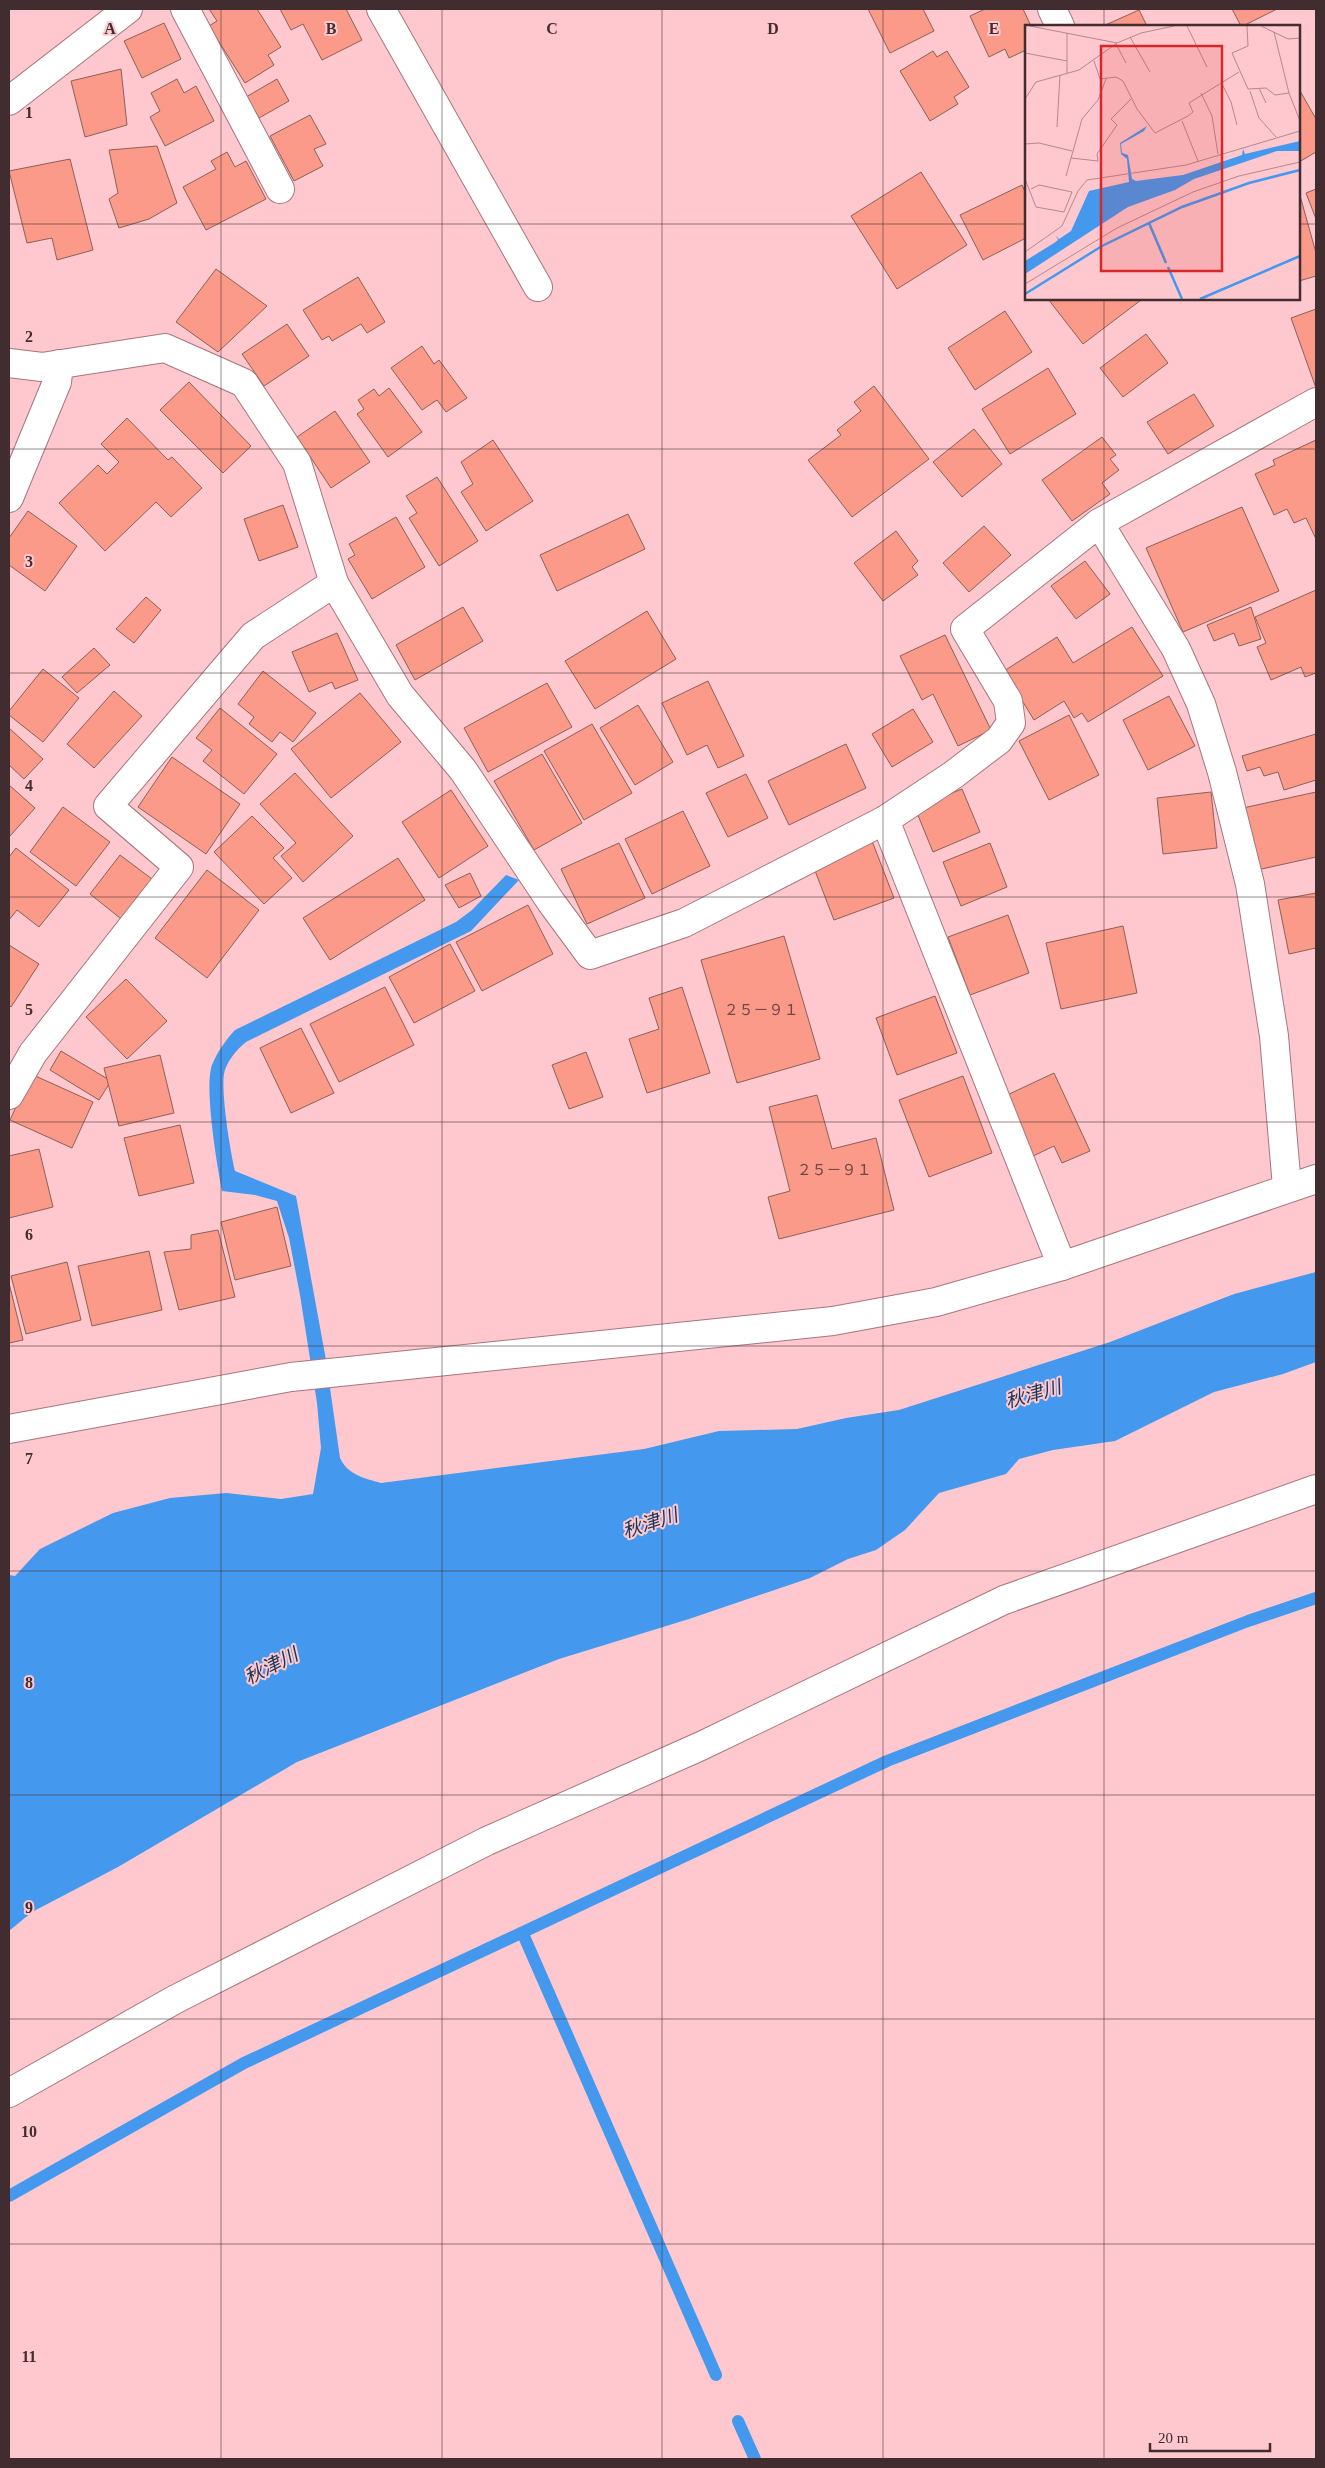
<svg xmlns="http://www.w3.org/2000/svg" width="1325" height="2468" font-family="'Times New Roman','Noto Sans JP',serif">
	<style>
		.water { fill: #49e }
		.lines { fill: none; stroke-linecap: round; stroke-linejoin: round }
		.stream { stroke: #49e; stroke-width: 12 }
		.building { fill: #fb9a88; stroke: #8d6057 }
		.street-casing { stroke: #a6767c; stroke-width: 30 }
		.street { stroke: #fff; stroke-width: 28 }
		.grid { fill: none; stroke: #412d2f; stroke-width: 1; stroke-opacity: 0.55 }
		.labels { text-anchor: middle; dominant-baseline: central; stroke-width: 4; stroke-linejoin: round; paint-order: stroke }
		.number-label { font-size: 15px; fill: #704845 }
		.water-label { font-size: 19px; font-style: italic; fill: #143557; stroke: #fec8ce }
		.inset-river { fill: none; stroke: #49e; stroke-width: 2.5 }
		.inset-road { fill: none; stroke: #b28a8e; stroke-width: 1 }
		.view { fill: #d62828; fill-opacity: 0.15; stroke: #d62828; stroke-width: 2.5 }
		.inset-edge { fill: none; stroke: #412d2f; stroke-width: 2.5 }
		.grid-label { font-size: 16px; text-anchor: middle; font-weight: bold; fill: #412d2f; stroke: #fec8ce; stroke-width: 4; stroke-linejoin: round; paint-order: stroke }
	</style>
	<rect width="100%" height="100%" fill="#fec8ce"/>
	<path class="water" d="M506,875L519,880L471,931L246,1042C237,1049 226,1062 224,1074C221,1094 230,1150 235,1171L296,1196L326,1360L340,1458C348,1475 364,1478 381,1483L644,1449L719,1431L797,1429L846,1418L899,1410L1110,1342L1234,1294L1316,1272V1362L1283,1374L1214,1392L1115,1441L1053,1450L1019,1459L1006,1474L939,1493L905,1530L876,1550L848,1559L810,1578L689,1619L559,1659L297,1762L118,1867L32,1912L9,1931V1575L15,1576L40,1549L113,1513L170,1498L226,1493L281,1499L313,1494L321,1448L317,1403L300,1295L289,1238L277,1201L255,1195L222,1191C217,1165 204,1088 212,1065C217,1052 226,1040 235,1030L456,922L472,910Z"/>
	<g class="lines">
		<g class="stream">
			<path d="M523,1934L716,2375"/>
			<path d="M9,2196L244,2063L887,1761L1248,1621L1316,1598"/>
			<path d="M738,2421L755,2459"/>
		</g>
	</g>
	<g class="building">
		<path d="M209,9H257L281,47L268,55L274,65L245,83L209,26L217,21Z"/>
		<path d="M280,9H346L362,40L322,60L303,24L291,30Z"/>
		<path d="M868,9H923L934,31L890,53Z"/>
		<path d="M985,9H1023L1031,26H1026V50L1009,58L1005,49L989,57L970,16Z"/>
		<path d="M1232,9H1277L1243,26H1241Z"/>
		<path d="M1139,10L1147,26H1103Z"/>
		<path d="M164,23L181,59L142,78L124,41Z"/>
		<path d="M933,51L937,57L947,51L969,87L954,97L958,104L930,121L900,71Z"/>
		<path d="M121,69L127,125L85,137L71,81Z"/>
		<path d="M177,79L184,93L196,86L214,121L165,146L150,117L160,111L151,93Z"/>
		<path d="M277,79L289,101L259,118L246,97Z"/>
		<path d="M1299,89L1316,119V152L1299,162Z"/>
		<path d="M310,115L326,144L314,149L323,166L294,181L270,136Z"/>
		<path d="M157,146L177,203L149,219L119,228L109,199L118,193L109,150Z"/>
		<path d="M227,152L235,167L246,161L266,199L206,230L183,187L216,169L211,161Z"/>
		<path d="M70,159L93,250L57,260L52,238L27,243L9,171Z"/>
		<path d="M921,172L967,245L897,289L851,216Z"/>
		<path d="M1022,185L1026,194V238L983,260L960,215Z"/>
		<path d="M1316,189V219L1306,193Z"/>
		<path d="M1299,192L1316,253V276L1299,281Z"/>
		<path d="M216,269L267,306L218,352L176,322Z"/>
		<path d="M358,277L385,322L367,333L361,324L332,341L329,336L322,340L303,310Z"/>
		<path d="M1048,299H1139L1141,300L1083,344Z"/>
		<path d="M1316,309V388L1291,318Z"/>
		<path d="M1005,311L1032,352L975,390L948,348Z"/>
		<path d="M287,324L309,356L264,386L242,354Z"/>
		<path d="M1146,334L1168,363L1123,397L1100,368Z"/>
		<path d="M422,346L434,364L439,360L467,398L446,412L437,400L422,410L391,368Z"/>
		<path d="M1048,368L1076,414L1010,454L982,409Z"/>
		<path d="M189,382L251,446L223,473L160,410Z"/>
		<path d="M874,386L929,459L852,517L808,460L841,435L837,430L861,411L854,402Z"/>
		<path d="M389,388L422,432L388,457L357,414L364,409L358,400L374,389L379,396Z"/>
		<path d="M1194,394L1214,426L1168,454L1147,422Z"/>
		<path d="M335,411L370,462L331,488L297,437Z"/>
		<path d="M127,418L168,460L172,457L202,488L171,517L156,502L105,551L59,503L98,465L107,474L119,462L101,444Z"/>
		<path d="M974,429L1002,464L962,497L933,462Z"/>
		<path d="M1102,437L1116,455L1110,459L1119,470L1102,483L1110,494L1072,521L1042,480Z"/>
		<path d="M493,440L533,501L486,531L461,492L473,484L461,462Z"/>
		<path d="M1316,440V539L1306,518L1294,523L1287,509L1274,515L1255,474L1275,465L1273,460Z"/>
		<path d="M437,477L478,541L439,566L409,518L417,513L406,496Z"/>
		<path d="M283,505L298,547L259,561L244,519Z"/>
		<path d="M1242,507L1279,591L1183,632L1146,548Z"/>
		<path d="M28,511L77,546L45,591L9,565V538Z"/>
		<path d="M628,514L645,549L557,591L540,555Z"/>
		<path d="M396,517L425,567L372,599L348,559L355,555L349,544Z"/>
		<path d="M984,526L1011,555L969,592L943,563Z"/>
		<path d="M896,531L918,561L912,567L918,575L883,601L854,563Z"/>
		<path d="M1085,561L1110,594L1076,619L1051,586Z"/>
		<path d="M1316,590V673L1305,677L1301,667L1271,680L1257,647L1266,643L1255,617Z"/>
		<path d="M146,597L161,610L134,643L116,629Z"/>
		<path d="M463,607L483,641L415,680L396,645Z"/>
		<path d="M1251,607L1261,639L1239,646L1234,633L1214,641L1207,625Z"/>
		<path d="M647,611L676,659L595,709L565,661Z"/>
		<path d="M1132,627L1163,676L1088,722L1082,713L1074,718L1064,701L1034,720L1004,671L1057,637L1073,663Z"/>
		<path d="M337,633L358,680L335,689L332,682L309,692L292,652Z"/>
		<path d="M945,635L991,730L958,746L933,694L922,700L900,656Z"/>
		<path d="M94,648L110,665L77,693L62,677Z"/>
		<path d="M43,669L79,698L43,742L9,715V711Z"/>
		<path d="M263,671L316,713L293,742L280,732L272,742L249,724L254,717L238,704Z"/>
		<path d="M708,681L744,756L718,768L707,745L687,755L662,703Z"/>
		<path d="M547,683L572,727L488,772L464,728Z"/>
		<path d="M114,691L142,716L94,768L67,744Z"/>
		<path d="M360,693L401,742L331,798L291,749Z"/>
		<path d="M1169,696L1195,746L1148,770L1123,720Z"/>
		<path d="M638,705L673,762L635,785L600,728Z"/>
		<path d="M220,708L277,754L244,794L203,761L212,750L196,738Z"/>
		<path d="M913,709L933,742L892,767L872,734Z"/>
		<path d="M1069,715L1099,775L1049,800L1019,741Z"/>
		<path d="M592,724L632,793L584,820L544,751Z"/>
		<path d="M9,728L43,759L24,779L9,765Z"/>
		<path d="M1316,734V780L1284,790L1278,772L1264,776L1260,767L1247,771L1242,756Z"/>
		<path d="M846,744L866,788L789,825L768,781Z"/>
		<path d="M542,754L582,823L534,850L494,781Z"/>
		<path d="M172,757L240,804L206,854L138,807Z"/>
		<path d="M295,773L353,836L303,882L281,856L296,843L260,804Z"/>
		<path d="M746,774L768,818L728,837L706,793Z"/>
		<path d="M9,785L35,808L10,836L9,835Z"/>
		<path d="M962,789L980,832L933,852L915,808Z"/>
		<path d="M451,790L488,846L439,878L402,822Z"/>
		<path d="M1211,792L1217,848L1163,854L1157,798Z"/>
		<path d="M1316,792V857L1257,870L1243,808Z"/>
		<path d="M63,807L110,842L76,886L30,852Z"/>
		<path d="M683,811L710,866L652,894L625,839Z"/>
		<path d="M252,816L284,848L273,858L292,878L264,904L214,852Z"/>
		<path d="M872,841L894,898L834,920L812,863Z"/>
		<path d="M619,843L645,898L587,924L561,869Z"/>
		<path d="M990,843L1007,887L961,906L943,862Z"/>
		<path d="M16,848L69,890L39,927L17,910L9,920V857Z"/>
		<path d="M120,855L156,882L125,922L90,894Z"/>
		<path d="M398,858L425,900L330,960L303,918Z"/>
		<path d="M207,870L259,910L207,978L155,938Z"/>
		<path d="M470,873L481,896L459,908L445,885Z"/>
		<path d="M1316,893V948L1289,954L1278,900Z"/>
		<path d="M528,905L553,954L482,991L456,942Z"/>
		<path d="M1008,915L1029,973L970,995L948,937Z"/>
		<path d="M1123,926L1137,993L1061,1009L1046,943Z"/>
		<path d="M784,936L820,1059L737,1083L701,960Z"/>
		<path d="M450,944L475,991L414,1023L389,977Z"/>
		<path d="M9,945L39,964L11,1007L9,1005Z"/>
		<path d="M126,979L167,1021L127,1059L86,1017Z"/>
		<path d="M385,987L414,1045L339,1082L310,1024Z"/>
		<path d="M682,987L710,1073L647,1093L629,1039L659,1029L649,998Z"/>
		<path d="M935,996L957,1053L897,1075L876,1018Z"/>
		<path d="M301,1028L334,1093L291,1113L260,1048Z"/>
		<path d="M61,1051L111,1081L99,1100L50,1070Z"/>
		<path d="M586,1052L603,1097L569,1109L552,1065Z"/>
		<path d="M160,1055L174,1113L119,1126L104,1068Z"/>
		<path d="M1054,1073L1090,1151L1062,1163L1054,1146L1031,1157L1003,1097Z"/>
		<path d="M31,1074L93,1102L72,1148L10,1120Z"/>
		<path d="M963,1076L992,1153L929,1177L899,1100Z"/>
		<path d="M817,1095L832,1149L876,1138L894,1210L779,1239L768,1197L790,1191L769,1107Z"/>
		<path d="M180,1125L194,1183L139,1196L124,1138Z"/>
		<path d="M39,1149L53,1207L9,1218V1156Z"/>
		<path d="M277,1207L291,1266L235,1280L221,1222Z"/>
		<path d="M218,1230L235,1297L179,1310L164,1252L191,1249V1235Z"/>
		<path d="M149,1251L162,1310L92,1326L78,1266Z"/>
		<path d="M67,1262L81,1320L26,1334L11,1276Z"/>
		<path d="M9,1283L23,1340L9,1343Z"/>
	</g>
	<g class="lines">
		<defs>
			<g id="street">
				<path d="M185,9L280,189"/>
				<path d="M381,9L538,287"/>
				<path d="M1052,9L1060,26"/>
				<path d="M9,101L128,9"/>
				<path d="M9,363L42,367L165,348L244,383L297,463L334,583L400,695L463,770L551,902L590,955L684,923L885,820L953,775L999,740L1011,723L1008,701L965,629L1099,523L1316,402"/>
				<path d="M9,498L57,382L59,364"/>
				<path d="M1099,523L1176,649L1201,704L1222,772L1250,884L1274,1036L1287,1187"/>
				<path d="M885,820L1062,1266"/>
				<path d="M9,1095L33,1053L179,867L108,806L253,636L334,583"/>
				<path d="M9,1429L291,1377L833,1321L936,1302L1062,1266L1316,1179"/>
				<path d="M9,2093L176,1999L487,1841L701,1746L1004,1600L1316,1489"/>
			</g>
		</defs>
		<use href="#street" class="street-casing"/>
		<use href="#street" class="street"/>
	</g>
	<path class="grid" d="M221,9V2459M442,9V2459M662,9V2459M883,9V2459M1104,9V26M9,224H1026M1299,224H1316M1104,299V2459M9,449H1316M9,673H1316M9,897H1316M9,1122H1316M9,1346H1316M9,1571H1316M9,1795H1316M9,2019H1316M9,2244H1316"/>
	<g class="labels">
		<g class="number-label">
			<text x="761" y="1010">２５－９１</text>
			<text x="834" y="1170">２５－９１</text>
		</g>
		<g class="water-label">
			<text transform="translate(1033 1394) rotate(-16)">秋津川</text>
			<text transform="translate(650 1523) rotate(-18)">秋津川</text>
			<text transform="translate(271 1666) rotate(-27)">秋津川</text>
		</g>
	</g>
	<g transform="translate(1025 25)">
		<rect width="275" height="275" fill="#fec8ce"/>
		<path d="M122,101L119,106L96,119L97,128L103,130L107,154L111,156L158,150L217,130L218,124L220,129L275,116V126H252L169,154L150,165L103,182L0,249V236L29,218L33,215L31,211L34,214L46,206L64,166L104,157L102,134L96,129L95,118Z" fill="#49e"/>
		<path class="inset-river" d="M124,198L141,238M143,242L157,274M0,269L77,221L157,182L224,158L275,145M175,274L275,231"/>
		<path class="inset-road" d="M5,1L92,18M162,1L182,42M222,1L223,21L207,28L223,64L241,63L250,70L264,68M236,1L263,14L275,13M249,7L264,68L275,96M105,12L125,47M91,19L101,38M0,28L42,36M69,36L75,54L91,52L98,56L112,84L130,108L163,91L168,87L164,78L214,47M42,48V8M196,57L206,77L212,100M234,63L241,78M225,66L234,93L251,112M176,68L187,91L193,129M0,74L11,57L54,45L92,18L116,8L149,1M157,96L173,136M32,102L35,50M0,119L14,118L47,126M46,133L73,136L72,129L92,100L86,94L106,74M41,151L57,94L73,75L81,54M0,154L11,182L39,187L47,167L14,160L6,164M0,227L37,201L53,166L62,155L161,140L275,106M0,259L92,203L168,167L214,151L275,137"/>
		<path class="view" d="M76,21H197V246H76Z"/>
		<rect width="275" height="275" class="inset-edge"/>
	</g>
	<g class="grid-label">
		<text x="110" y="34">A</text>
		<text x="331" y="34">B</text>
		<text x="552" y="34">C</text>
		<text x="773" y="34">D</text>
		<text x="994" y="34">E</text>
		<text x="29" y="118">1</text>
		<text x="29" y="342">2</text>
		<text x="29" y="567">3</text>
		<text x="29" y="791">4</text>
		<text x="29" y="1015">5</text>
		<text x="29" y="1240">6</text>
		<text x="29" y="1464">7</text>
		<text x="29" y="1688">8</text>
		<text x="29" y="1913">9</text>
		<text x="29" y="2137">10</text>
		<text x="29" y="2362">11</text>
	</g>
	<rect width="1325" height="2468" fill="none" stroke="#412d2f" stroke-width="20"/>
	<path d="M1150 2443v8h120v-8" fill="none" stroke="#412d2f" stroke-width="2.5"/>
	<text x="1158" y="2443" font-size="15" fill="#412d2f" stroke="#fec8ce" stroke-width="4" paint-order="stroke">20 m</text>
</svg>
